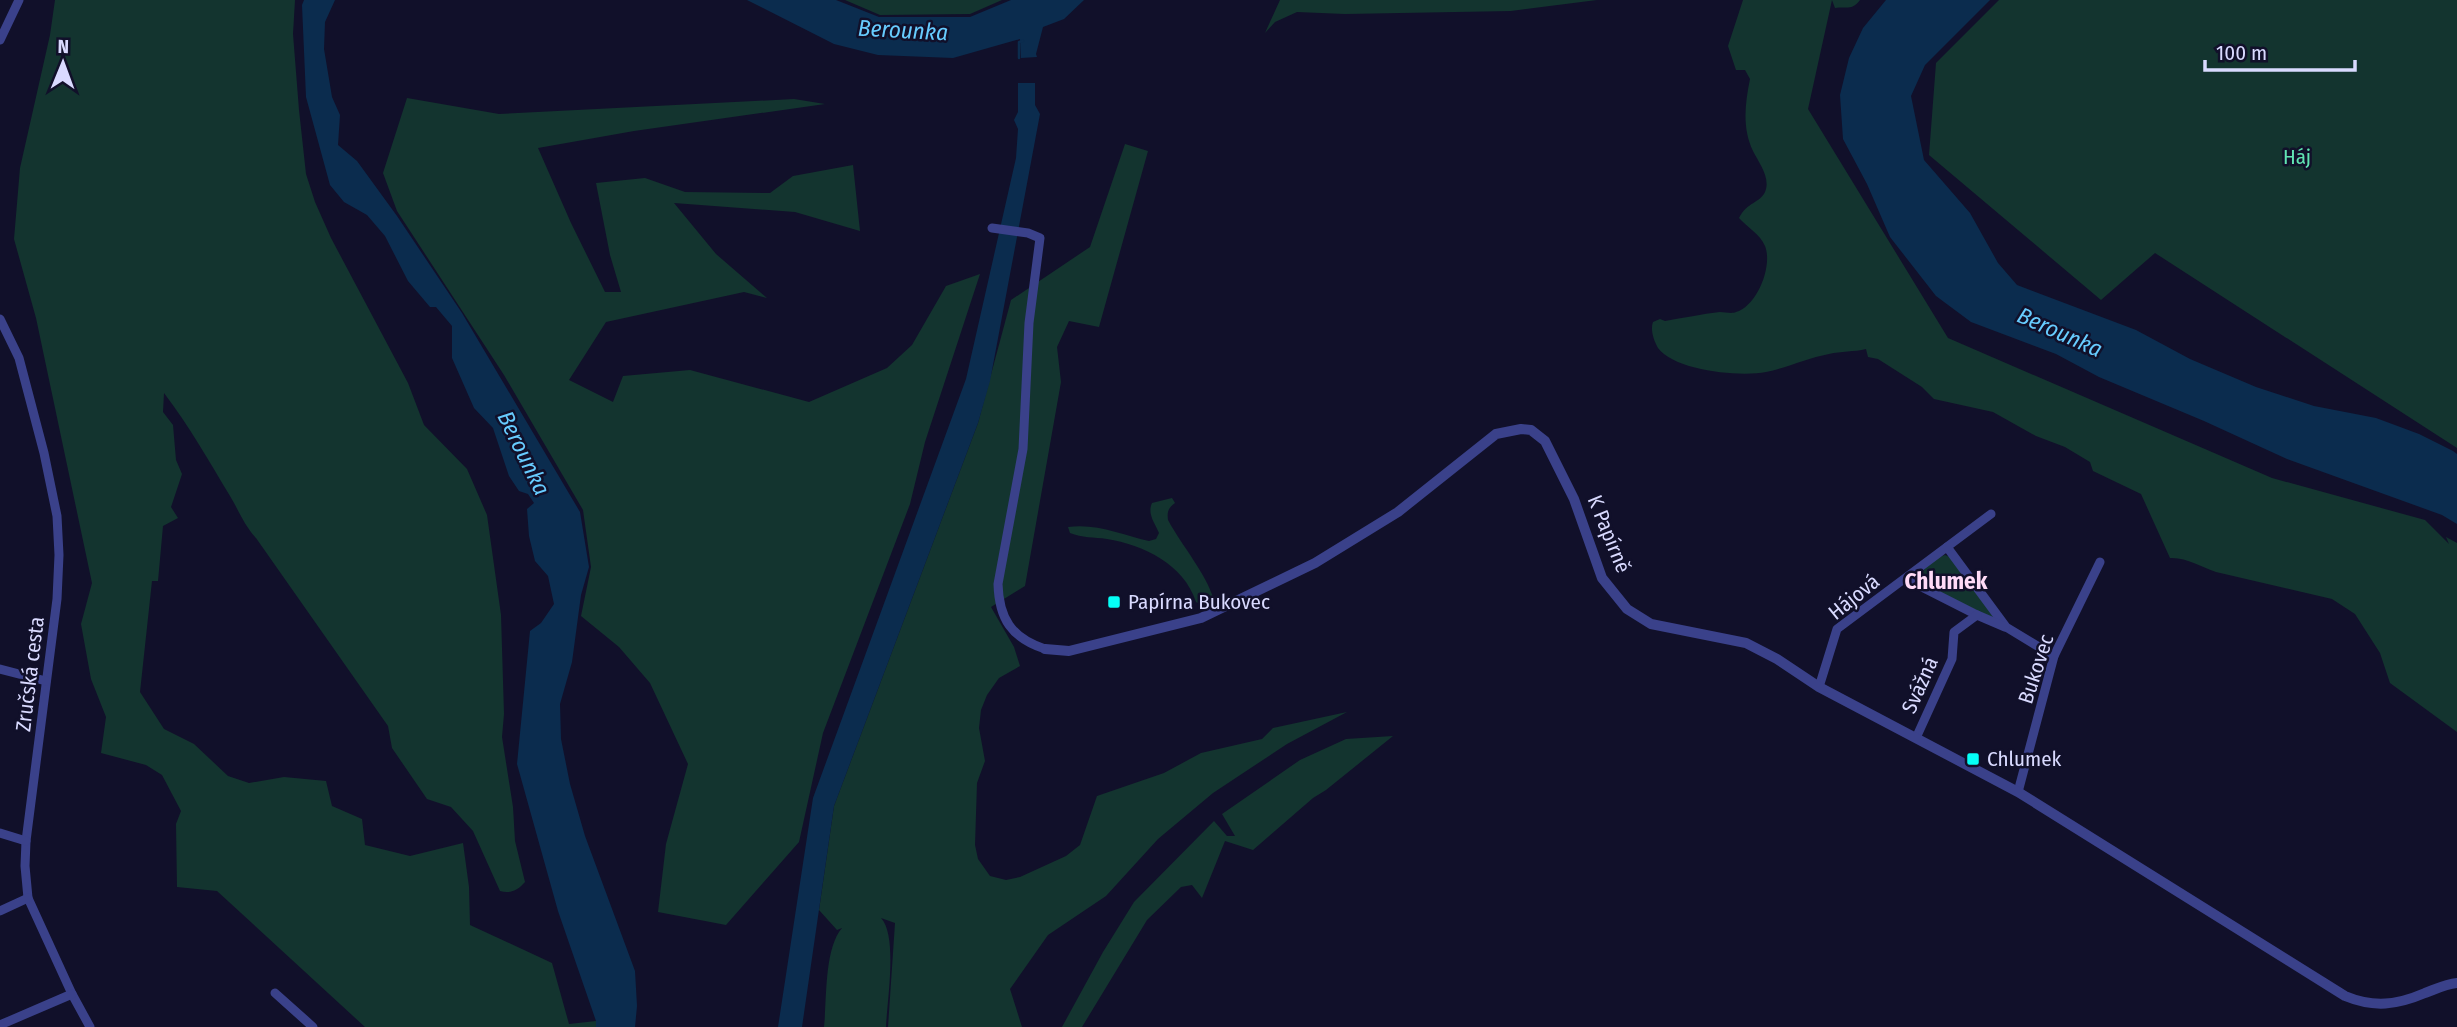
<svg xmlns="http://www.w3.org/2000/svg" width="2457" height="1027" font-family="'Fira Sans Condensed',sans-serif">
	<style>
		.green { fill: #13342f }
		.water { fill: #0b2c4e }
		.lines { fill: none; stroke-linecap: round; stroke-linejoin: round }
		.stream { stroke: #0b2c4e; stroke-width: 2.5 }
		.minor { stroke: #3a418a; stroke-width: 9 }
		.tertiary { stroke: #3a418a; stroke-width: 10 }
		.poi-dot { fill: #05fff7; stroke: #11102a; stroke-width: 2.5 }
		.labels { text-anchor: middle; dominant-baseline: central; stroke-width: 5; stroke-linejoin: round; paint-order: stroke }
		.park-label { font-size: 21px; fill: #60e4b2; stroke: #11102a }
		.street-label { font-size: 21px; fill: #d9daff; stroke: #11102a }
		.poi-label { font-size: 21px; fill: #d9daff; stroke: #11102a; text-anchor: start }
		.water-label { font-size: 23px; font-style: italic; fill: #67ccff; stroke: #11102a }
		.neighbourhood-label { font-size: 23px; font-weight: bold; fill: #ffdbf7; stroke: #11102a }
	</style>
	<rect width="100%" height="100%" fill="#11102a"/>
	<g class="green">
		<path d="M55,0H295L293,34L299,110L306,174L315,202L331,238L408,383L424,425L467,469L487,515L501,615L504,714L502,737L513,807L515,841L525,882C518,890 511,894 500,891L473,831L451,807L427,799L392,748L388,726L256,538C244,525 239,511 230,496C209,461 189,426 164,393L163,412L173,425L176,460L182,474L171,507L178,518L163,526L158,581H152L140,692L164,729L194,744L228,776L249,783L284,777L326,781L332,806L362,819L365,845L410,856L463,843L469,887L470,925L552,963L569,1024L596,1021V1027H365L217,891L177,887L176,824L181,811L162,775L146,765L101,753L106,717L91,679L81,624L92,583L36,318L14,239L20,168L50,35Z"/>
		<path d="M845,0H1002L970,14L880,15Z"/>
		<path d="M1280,0H1597L1511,11L1345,14L1297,12L1275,22L1265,33Z"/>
		<path d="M1743,0H1832L1808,109L1948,338L2272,478L2425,520L2449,544L2446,537L2457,543V732L2390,683L2380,653L2355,614L2332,599L2216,572C2201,567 2186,557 2170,558L2141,494L2093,471L2090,462L2065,447L2036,436L1993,412L1934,399L1922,387L1878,359L1868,357L1866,349C1854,352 1841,351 1829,354C1807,358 1787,368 1766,372C1740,377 1675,371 1658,348C1654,341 1650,330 1653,322L1660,319L1665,321C1683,318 1702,314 1720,312C1725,312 1732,314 1736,312C1757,306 1773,266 1765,246C1760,234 1747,227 1739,218C1747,202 1760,203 1765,192C1771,178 1759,163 1753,151C1742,128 1745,104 1750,79L1745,70H1736L1728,46Z"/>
		<path d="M1832,0H1860C1852,11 1847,6 1835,8Z"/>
		<path d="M1999,0H2457V448L2155,253L2101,300L1929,155L1936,63Z"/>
		<path d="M407,98L499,114L794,99L825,104L634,131L538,148L571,223L605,292H621L610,255L596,183L645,178L685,192L770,193L793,176L853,165L860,231L795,212L674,203L716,254L767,298L744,292L606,322L569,380L613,402L623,376L690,370L809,402L887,368L912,345L946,286L980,274L925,442L910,504L823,733L799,842L726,925L658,912L666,844L688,764L650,683L619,647L581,616L591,567L583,510L504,375L397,211L383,173Z"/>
		<path d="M1125,144L1148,151L1099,327L1069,321L1057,347L1061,382L1025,586L991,607L1014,647L1020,666L999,678L987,695L981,710L979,728L985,761L977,783L975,845L978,859L990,876L1006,880L1020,877L1066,856L1080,845L1097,796L1164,773L1201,753L1262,739L1273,728L1347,712L1287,744L1213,793L1158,839L1106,896L1048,935L1010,989L1022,1027H888L895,923L881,918C898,936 887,1001 886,1027H824C827,1000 824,949 842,928L837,930L819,910L834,806L978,423L1011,300L1090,247Z"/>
		<path d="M1172,498L1175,503C1168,508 1167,512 1168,520C1182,546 1206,573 1214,600L1209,605L1203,606L1196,602C1184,564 1143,545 1107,539C1094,537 1082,538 1070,533L1068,527C1097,523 1122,535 1149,541L1156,539L1159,533C1155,523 1147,514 1152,503Z"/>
		<path d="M1945,555L1952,558L2001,622L1928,588C1913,574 1929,560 1945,555Z"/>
		<path d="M1393,736L1326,790L1313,798L1253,850L1225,841L1202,898L1192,885L1181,887L1147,920L1082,1027H1062L1103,952L1134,902L1214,821L1227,836H1235L1222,814L1300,760L1346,739Z"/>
	</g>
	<g class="water">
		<path d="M304,0H335L325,22L324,49L332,97L340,115L338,145L357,161L397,216L462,313L580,512L589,567L581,595L572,662L560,704L561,739L570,784L585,836L635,971L637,1006L635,1027H596V1021L558,911L517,764L530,631L541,623L554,604L548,576L535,561L529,536L527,509L534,503L528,494L519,491L509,476L493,428L474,408L452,358V326L436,307H430L408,281L385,236L367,215L344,202L330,185L306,97L302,5Z"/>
		<path d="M747,0H836L879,17H970L1011,0H1084L1064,19L1043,27L1036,54L1037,57L1021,58L1020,39L953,58L878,55L834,44Z"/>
		<path d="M1886,0H1990L1925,65L1911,96L1924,160L1970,213L1998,263L2017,285L2136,330L2190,359L2256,387L2314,406L2376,418L2419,434L2453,451L2457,454V524L2442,515L2287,459L2204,421L2099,377L2056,354L1971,322L1936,296L1890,237L1867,184L1843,139L1840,95L1849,58L1863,28Z"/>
		<path d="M1018,83H1035V105L1040,114L990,381L978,423L834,806L802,1027H778L813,798L966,379L1016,158L1018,129L1014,120L1018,112Z"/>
	</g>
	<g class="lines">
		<path class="stream" d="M1019,58V42L1023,41"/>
		<g class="minor">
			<path d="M0,40L19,0"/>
			<path d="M992,228L1028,233L1040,238L1029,323L1023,449L998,584C999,618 1011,638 1045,649"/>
			<path d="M0,319L19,358L44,453L57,516L59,555L57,599L26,841L25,866L28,898L72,994L90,1027"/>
			<path d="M1947,547L2006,627L2054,656"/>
			<path d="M1906,579L1977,615L2005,627"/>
			<path d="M0,669L46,681"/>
			<path d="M1819,687L1837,629L1991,514"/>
			<path d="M1916,738L1952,659L1954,632L1977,615"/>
			<path d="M2018,792L2054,656L2100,562"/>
			<path d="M0,833L26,841"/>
			<path d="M0,911L28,898"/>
			<path d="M275,993L313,1027"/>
			<path d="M0,1025L72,994"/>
		</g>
		<path class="tertiary" d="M1045,649L1069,651L1201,618L1315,563L1398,512L1496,434L1521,429L1531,430L1545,441L1574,499L1602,578L1627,609L1651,624L1746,643L1777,659L1819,687L2018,792L2345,996C2374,1008 2397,1005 2425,993C2436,989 2446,984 2457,983"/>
	</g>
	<g class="poi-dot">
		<rect x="1107" y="595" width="14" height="14" rx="3.5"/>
		<rect x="1966" y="752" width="14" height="14" rx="3.5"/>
	</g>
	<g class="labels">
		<g class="park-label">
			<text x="2297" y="157">Háj</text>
		</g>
		<g class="street-label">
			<text transform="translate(1609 534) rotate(68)">K Papírně</text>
			<text transform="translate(1854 597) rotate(-39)">Hájová</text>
			<text transform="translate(2036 669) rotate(-72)">Bukovec</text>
			<text transform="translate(30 674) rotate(-83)">Zručská cesta</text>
			<text transform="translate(1920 685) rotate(-66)">Svážná</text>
		</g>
		<g class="poi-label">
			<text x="1128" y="602">Papírna Bukovec</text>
			<text x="1987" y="759">Chlumek</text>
		</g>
		<g class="water-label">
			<text transform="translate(903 30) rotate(3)">Berounka</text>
			<text transform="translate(2060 332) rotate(24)">Berounka</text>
			<text transform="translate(524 453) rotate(64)">Berounka</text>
		</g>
		<g class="neighbourhood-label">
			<text x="1946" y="581">Chlumek</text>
		</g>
	</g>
	<g transform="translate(63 63) rotate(1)" stroke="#11102a" stroke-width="5" paint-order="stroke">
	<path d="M0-5L12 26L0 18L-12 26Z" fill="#d9daff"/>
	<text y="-10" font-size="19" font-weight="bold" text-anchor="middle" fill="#d9daff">N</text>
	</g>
	<path d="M2205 60v10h150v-10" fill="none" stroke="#d9daff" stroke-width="3.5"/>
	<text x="2216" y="60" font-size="21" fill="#d9daff" stroke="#11102a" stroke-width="5" paint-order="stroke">100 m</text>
</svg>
